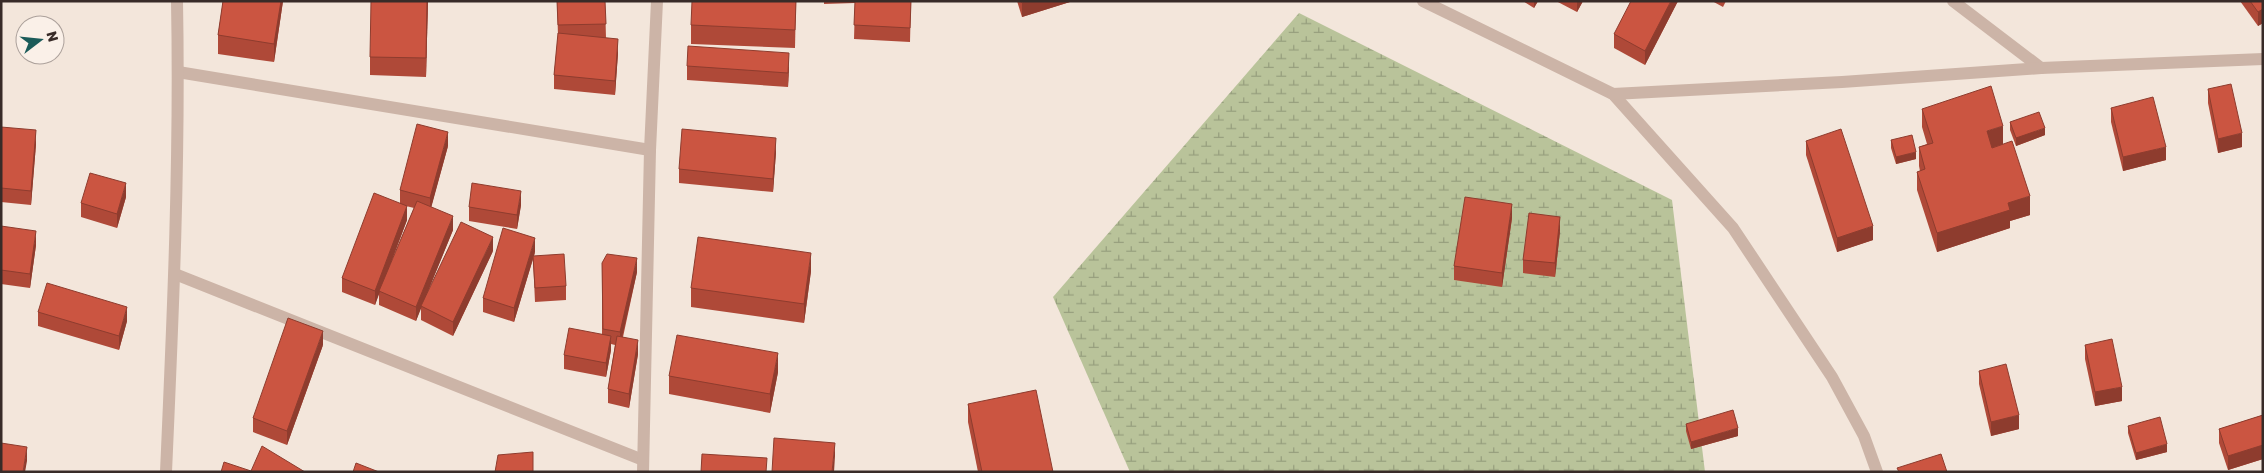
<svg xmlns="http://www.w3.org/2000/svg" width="2264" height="473" font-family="Rubik,sans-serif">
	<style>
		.wetland { fill: url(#wetland-marsh) }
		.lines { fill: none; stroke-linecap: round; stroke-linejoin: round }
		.minor { stroke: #ccb4a7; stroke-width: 12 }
		.wall { fill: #af4938; fill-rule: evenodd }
		.shaded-wall { fill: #8e3c2e }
		.building { fill: #cb5541; stroke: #8e3c2e }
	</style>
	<defs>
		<pattern id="wetland-marsh" width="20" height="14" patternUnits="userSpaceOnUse" patternTransform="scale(1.25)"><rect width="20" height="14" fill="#b9c39a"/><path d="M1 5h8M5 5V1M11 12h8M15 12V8" fill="none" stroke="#979f7e"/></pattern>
	</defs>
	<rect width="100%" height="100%" fill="#f3e6db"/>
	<path class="wetland" d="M1299,13L1672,200L1705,472H1130L1053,297Z"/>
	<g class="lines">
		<g class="minor">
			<path d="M1423,1L1613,94L1733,228L1832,377L1864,436L1877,472"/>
			<path d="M1953,1L2041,68"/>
			<path d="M178,72L650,150"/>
			<path d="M1613,94L1842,82L2041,68L2263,59"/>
			<path d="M175,274L643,460"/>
			<path d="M166,472C173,315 180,158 177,1"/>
			<path d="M643,472L650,150L657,1"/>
		</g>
	</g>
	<g class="wall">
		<path d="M223,1H283L274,62L218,54V35Z"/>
		<path d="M428,1L426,77L370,75V57Z"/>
		<path d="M557,1H605L606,38L618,53L615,95L554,89V75L558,36Z"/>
		<path d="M796,1L795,48L691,44V25Z"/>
		<path d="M824,1H911L910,42L854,39L855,3L824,4Z"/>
		<path d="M1017,1H1073L1022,17Z"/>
		<path d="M1523,1H1538L1534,8Z"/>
		<path d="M1556,1H1583L1577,12Z"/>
		<path d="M1678,1L1645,65L1614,48V34Z"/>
		<path d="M1712,1H1726L1723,7Z"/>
		<path d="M2240,1H2263V23L2258,26Z"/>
		<path d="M687,66L789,67L788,87L687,80Z"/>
		<path d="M2208,89L2242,147L2218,153L2208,103Z"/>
		<path d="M2111,108L2166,160L2123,171L2111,122Z"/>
		<path d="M1922,109L2003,144L2030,215L2010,221V228L1937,252L1917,190V172L1920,171L1919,166V147L1927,144L1922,127Z"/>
		<path d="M2010,122L2045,135L2016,146L2010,130Z"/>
		<path d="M1,127L36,144L31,205L1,202Z"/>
		<path d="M1891,140L1916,159L1896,164L1891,148Z"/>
		<path d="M1806,141L1873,240L1837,252L1806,155Z"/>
		<path d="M448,146L431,207L453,230L425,298L493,251L453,336L421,320V307L416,321L379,305V293L375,305L342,292V278L400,203V190ZM406,206L414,208L385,279L407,220Z"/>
		<path d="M776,152L773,192L679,183V169Z"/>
		<path d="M126,197L117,228L81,217V203Z"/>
		<path d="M521,205L517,229L469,221V207Z"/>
		<path d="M1512,218L1502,287L1454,280V266Z"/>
		<path d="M1,226L36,245L30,288L1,284Z"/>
		<path d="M1560,231L1555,277L1523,273V260Z"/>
		<path d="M535,252L534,256L566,286V300L535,302L533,259L514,322L483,312V298Z"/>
		<path d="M602,263L637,272L623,337L638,354L629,408L608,403V389L615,345L611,344V350L606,377L564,369V355L602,334Z"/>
		<path d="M811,271L804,323L691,307V288Z"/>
		<path d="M38,312L127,321L119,350L38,326Z"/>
		<path d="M323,345L287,445L253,432V418Z"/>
		<path d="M2085,345L2122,401L2095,406L2085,359Z"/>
		<path d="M1979,371L2019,429L1991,436L1979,384Z"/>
		<path d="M778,372L770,413L669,394V376Z"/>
		<path d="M968,404L1053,472H978L968,422Z"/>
		<path d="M2263,415V459L2228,470L2219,443V429Z"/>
		<path d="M1686,424L1738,436L1691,449L1686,431Z"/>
		<path d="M2128,426L2167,452L2136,460L2128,433Z"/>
	</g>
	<g class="shaded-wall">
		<path d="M281,1H283L274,62V44Z"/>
		<path d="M427,1H428L426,77V58Z"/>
		<path d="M1028,1H1073L1022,17V3Z"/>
		<path d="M1534,1H1538L1534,8Z"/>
		<path d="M1577,1H1583L1577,12Z"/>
		<path d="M1671,1H1678L1645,65V51Z"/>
		<path d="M2263,9V23L2258,26V12Z"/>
		<path d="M618,39V53L615,95V81Z"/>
		<path d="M789,53V67L788,87V73Z"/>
		<path d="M2003,126V144L1987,149V131Z"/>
		<path d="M2045,128V135L2016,146V138Z"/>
		<path d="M36,130V144L31,205V191Z"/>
		<path d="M448,132V146L430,212V198Z"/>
		<path d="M2242,133V147L2218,153V139Z"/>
		<path d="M776,138V152L773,192V179Z"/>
		<path d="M2166,147V160L2123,171V157Z"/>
		<path d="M1916,152V159L1896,164V157Z"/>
		<path d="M126,183V197L117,228V214Z"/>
		<path d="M521,191V205L517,229V215Z"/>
		<path d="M2030,196V215L2010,221V228L1937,252V233L2008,203Z"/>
		<path d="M1512,204V218L1502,287V273Z"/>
		<path d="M407,206V220L375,305V291Z"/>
		<path d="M453,216V230L416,321V307Z"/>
		<path d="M1560,217V231L1555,277V263Z"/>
		<path d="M1873,226V240L1837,252V238Z"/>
		<path d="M36,231V245L30,288V274Z"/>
		<path d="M493,237V251L453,336V322Z"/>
		<path d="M535,238V252L514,322V308Z"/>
		<path d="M811,253V271L804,323V304Z"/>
		<path d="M637,258V272L620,346V332Z"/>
		<path d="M127,307V321L119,350V336Z"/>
		<path d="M323,331V345L287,445V431Z"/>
		<path d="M611,336V350L606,377V363Z"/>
		<path d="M638,340V354L629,408V394Z"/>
		<path d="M778,353V372L770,413V394Z"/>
		<path d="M2122,387V401L2095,406V392Z"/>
		<path d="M2019,415V429L1991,436V422Z"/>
		<path d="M1738,428V436L1691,449V442Z"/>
		<path d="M835,443V456L834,472H832Z"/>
		<path d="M2167,444V452L2136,460V453Z"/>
		<path d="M2263,445V459L2228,470V456Z"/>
		<path d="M27,447V461L25,472H23Z"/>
	</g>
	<g class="building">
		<path d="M223,1H281L274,44L218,35Z"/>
		<path d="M371,1H427L426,58L370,57Z"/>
		<path d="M557,1H605L606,24L558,25Z"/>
		<path d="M692,1H796L795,30L691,25Z"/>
		<path d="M855,1H911L910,28L854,25Z"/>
		<path d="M1021,1H1028L1022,3Z"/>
		<path d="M1631,1H1671L1645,51L1614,34Z"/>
		<path d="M2250,1H2263V9L2258,12Z"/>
		<path d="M558,33L618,39L615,81L554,75Z"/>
		<path d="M688,46L789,53L788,73L687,66Z"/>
		<path d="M2231,84L2242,133L2218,139L2208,89Z"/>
		<path d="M1991,86L2003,126L1987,131L1992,148L2012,141L2030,196L2008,203L2010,210L1937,233L1917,172L1925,169L1919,147L1933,143L1922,109Z"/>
		<path d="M2153,97L2166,147L2123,157L2111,108Z"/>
		<path d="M2039,112L2045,128L2016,138L2010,122Z"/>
		<path d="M417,124L448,132L430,198L400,190Z"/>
		<path d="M1,127L36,130L31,191L1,188Z"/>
		<path d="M682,129L776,138L773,179L679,169Z"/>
		<path d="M1841,129L1873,226L1837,238L1806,141Z"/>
		<path d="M1912,135L1916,152L1896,157L1891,140Z"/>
		<path d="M90,173L126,183L117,214L81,203Z"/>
		<path d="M472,183L521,191L517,215L469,207Z"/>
		<path d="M374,193L407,206L375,291L342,278Z"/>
		<path d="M1465,197L1512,204L1502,273L1454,266Z"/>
		<path d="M417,201L453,216L416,307L379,291Z"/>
		<path d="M1529,213L1560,217L1555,263L1523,260Z"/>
		<path d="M461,222L493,237L453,322L421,306Z"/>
		<path d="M1,226L36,231L30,274L1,270Z"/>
		<path d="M503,228L535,238L514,308L483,298Z"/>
		<path d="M698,237L811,253L804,304L691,288Z"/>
		<path d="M564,254L566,286L535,288L533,256Z"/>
		<path d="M607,254L637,258L620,332L603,329L602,263Z"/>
		<path d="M47,283L127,307L119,336L38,312Z"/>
		<path d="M288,318L323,331L287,431L253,418Z"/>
		<path d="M569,328L611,336L606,363L564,355Z"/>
		<path d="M677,335L778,353L770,394L669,376Z"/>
		<path d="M617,336L638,340L629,394L608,389Z"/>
		<path d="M2112,339L2122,387L2095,392L2085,345Z"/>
		<path d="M2006,364L2019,415L1991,422L1979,371Z"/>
		<path d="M1036,390L1053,472H982L968,404Z"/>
		<path d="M1733,410L1738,428L1691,442L1686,424Z"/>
		<path d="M2263,415V445L2228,456L2219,429Z"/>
		<path d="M2160,417L2167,444L2136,453L2128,426Z"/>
		<path d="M774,438L835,443L832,472H772Z"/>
		<path d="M1,443L27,447L23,472H1Z"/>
		<path d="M262,446L305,472H221L224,462L251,471Z"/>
		<path d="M533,452V472H495L498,455Z"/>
		<path d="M702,454L767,458L766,472H701Z"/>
		<path d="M1941,454L1947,472H1899L1897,468Z"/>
		<path d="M356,463L379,472H353Z"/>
	</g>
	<rect width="2264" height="473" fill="none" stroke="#382b28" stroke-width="5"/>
	<g transform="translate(40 40) rotate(74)"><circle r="24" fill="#faf0e8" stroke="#aca19b"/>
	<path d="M0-4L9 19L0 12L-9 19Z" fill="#1b5b59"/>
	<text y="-8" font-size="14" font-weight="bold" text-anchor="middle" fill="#382b28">N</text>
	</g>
</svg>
